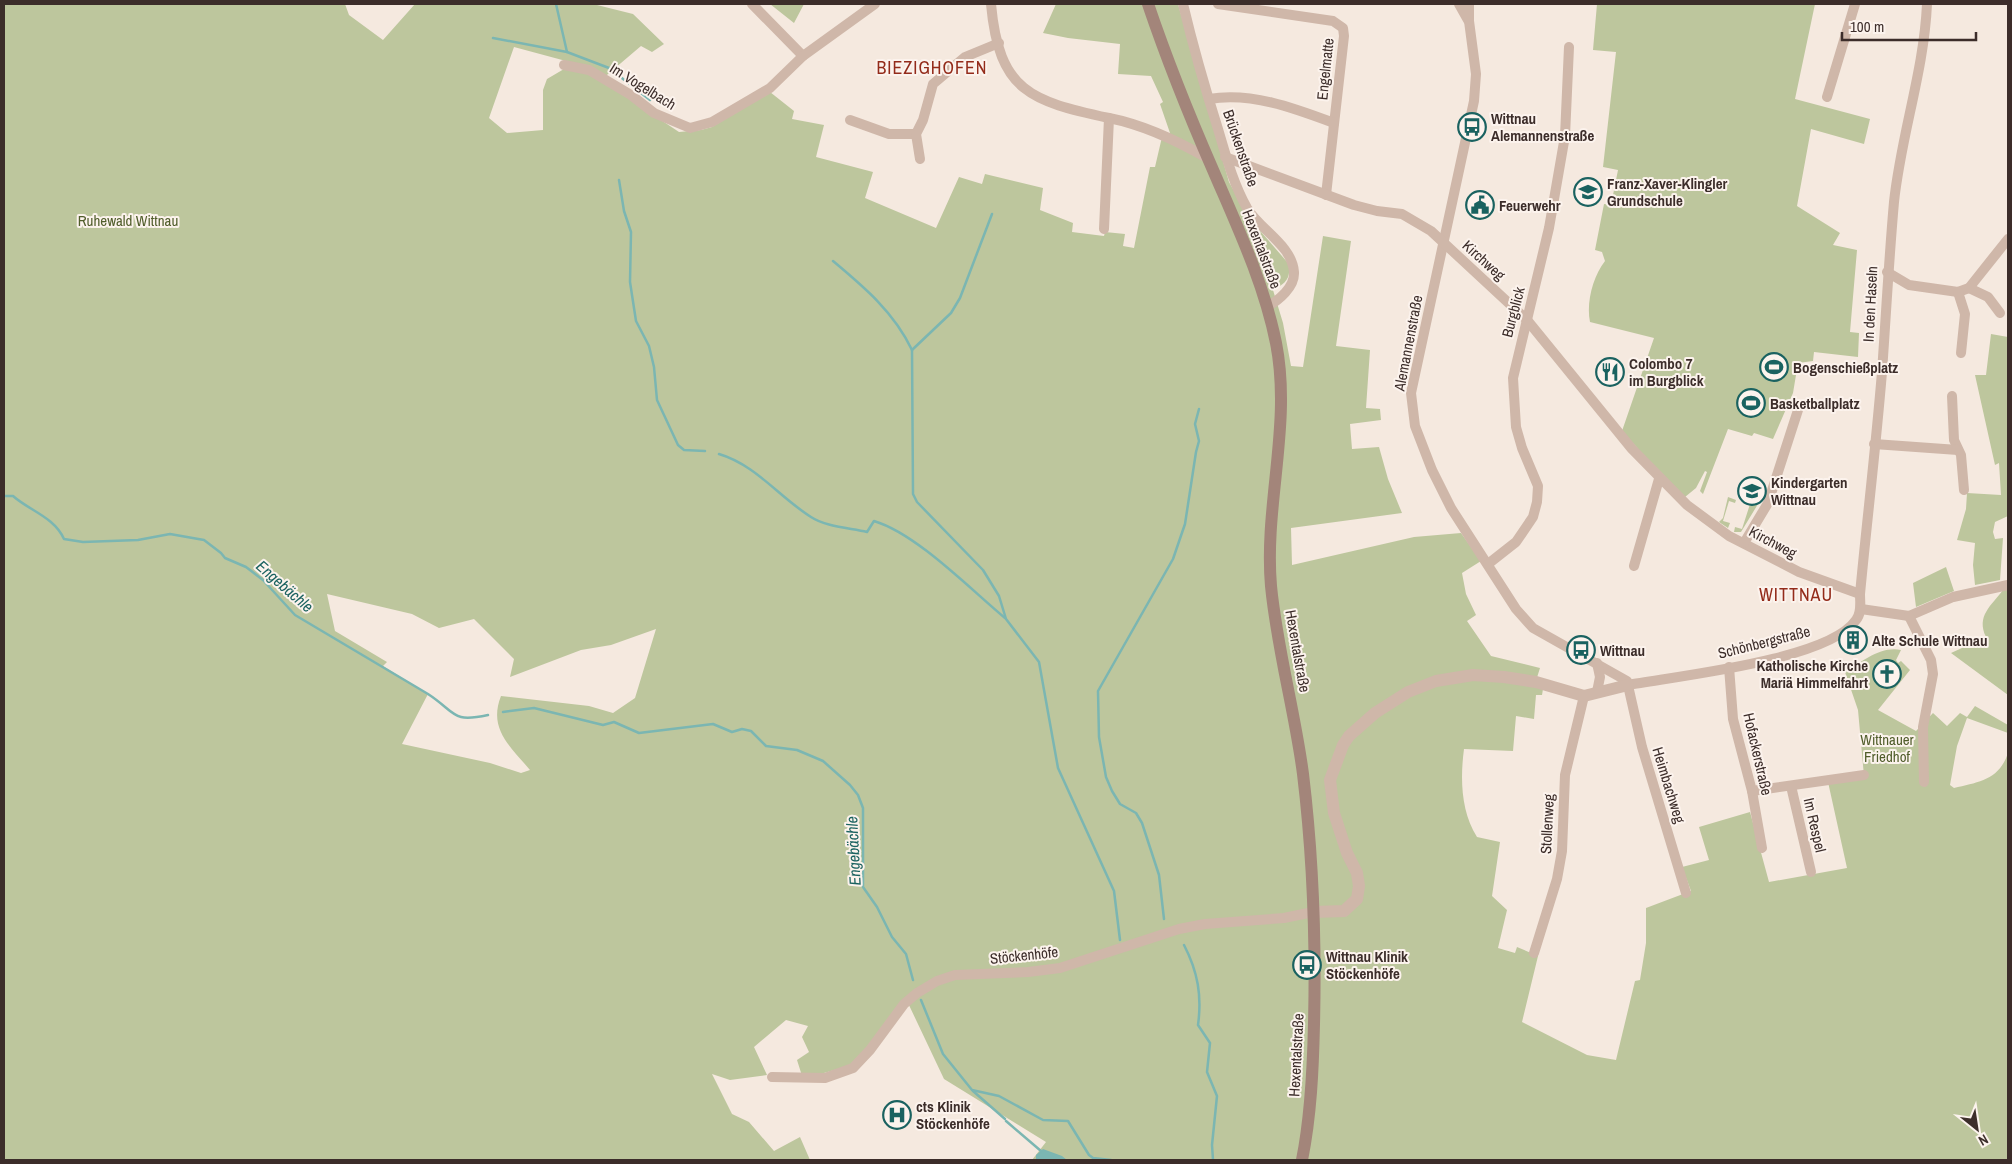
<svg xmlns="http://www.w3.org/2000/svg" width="2012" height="1164" font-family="'Archivo Narrow',sans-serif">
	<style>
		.green { fill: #bdc69d; fill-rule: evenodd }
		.water { fill: #7bb6b2 }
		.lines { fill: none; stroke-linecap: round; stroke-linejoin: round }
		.stream { stroke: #7bb6b2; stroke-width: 2.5 }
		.minor { stroke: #cfb7a9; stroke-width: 10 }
		.tertiary { stroke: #cfb7a9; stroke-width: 12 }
		.secondary { stroke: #a3857a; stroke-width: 12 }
		.labels { text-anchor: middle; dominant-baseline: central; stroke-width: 4; stroke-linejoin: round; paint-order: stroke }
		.street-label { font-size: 15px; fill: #3c2d2a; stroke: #fcf3ed }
		.poi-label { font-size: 15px; font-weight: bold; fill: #3c2d2a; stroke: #fcf3ed; text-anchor: start }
		.park-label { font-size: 15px; fill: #505d2b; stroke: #fcf3ed }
		.water-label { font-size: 16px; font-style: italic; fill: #1a6260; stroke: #fcf3ed }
		.quarter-label { font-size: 18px; letter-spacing: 1px; fill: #932b1a; stroke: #fcf3ed }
	</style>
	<rect width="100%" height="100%" fill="#f5e9df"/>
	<g class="green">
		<path d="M4,4H345L349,15L383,40L415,4H593L633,14L664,44L652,52L641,46L601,80L679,132L701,130L712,127L770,92L794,111L792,119L824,125L816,157L873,172L865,198L936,228L959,177L982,184L985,174L1043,188L1040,210L1073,223L1072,232L1104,236L1105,232L1125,234L1123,246L1134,248L1150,167H1155L1162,137L1170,133L1160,104L1163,102L1151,76L1118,74L1120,44L1068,38L1043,33L1056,4H1178L1229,182L1249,218L1288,263C1292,278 1285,284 1273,290L1283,323L1291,366L1303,367L1323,236L1351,241L1336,346L1370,350L1366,408L1380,409L1381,420L1350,424L1352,449L1379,447L1388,479L1402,513L1291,528L1292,565L1414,537L1461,533L1481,561L1462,573L1466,594L1476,615L1467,621L1491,656L1540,668L1534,687L1543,689L1542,695H1536L1534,719L1516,716L1513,751L1464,749C1460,779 1461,812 1477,837L1500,842L1492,896L1507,910L1498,948L1515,953L1517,947L1538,956L1522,1022L1587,1055L1616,1060L1635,981L1640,980L1646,943V908L1691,891L1682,867L1709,860L1699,827L1750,812L1769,882L1847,868L1828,782L1864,776L1858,710L1845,672C1862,662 1880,646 1901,650L1896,660L1898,663L1901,661L1910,670L1878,710L1916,731L1933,713L1947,726L1960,713L1967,717L1975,706L2008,725V733L1967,718L1957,746L1950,785L1954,788C1979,782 1999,780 2008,753V1160H1032L1046,1142L944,1079L908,1003L859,1063L803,1079L797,1060L809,1052L802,1037L808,1026L786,1020L754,1047L767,1075L730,1080L712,1074L732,1114L749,1122L774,1151L800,1137L810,1160H4ZM514,47L566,61L564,69L547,79L543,90V130L507,133L489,118ZM327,594L412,614L439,628L474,619L514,659L510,677L581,650L611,645L656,629L635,698L613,713L589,706L501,696C488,729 510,746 530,770L521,773L490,763L402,744L428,694L383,666L387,662L335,631Z"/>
		<path d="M763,4H804L794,23L770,4Z"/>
		<path d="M1597,4H1815L1795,99L1870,119L1864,144L1811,129L1797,206L1840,233L1833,245L1857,250L1850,332L1859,333L1858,357L1814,352L1813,361L1798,363L1793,393L1773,439L1754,433L1752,436L1728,429L1703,494L1700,491L1707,472L1705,471L1696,488L1685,497L1657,470L1622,431L1654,338L1590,322C1586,303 1593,276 1605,261L1602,252L1595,250L1604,204L1611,205L1618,170L1603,167L1616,52L1593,50Z"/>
		<path d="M1991,334L2008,337V516L1995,522L1993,532L1995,539L2003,538L2000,580L1975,585L1973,565L1975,543L1957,540L1966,509L1967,493L2001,495L1999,463L1995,465L1975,375H1986Z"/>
		<path d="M1728,497L1736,500L1735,503L1729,501L1723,521L1730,523L1728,528L1719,522L1723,518Z"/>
		<path d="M1751,501L1758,504L1741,532H1734L1735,527L1742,529Z"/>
		<path d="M1946,567L1954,591L1916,607L1913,583Z"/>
		<path d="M2003,590H2008V695L1951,653L1986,637C1976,616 1991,606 2003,590Z"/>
	</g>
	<path class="water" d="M1043,1149L1062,1156L1067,1160H1036V1155Z"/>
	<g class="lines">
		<g class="stream">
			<path d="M556,4L567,52"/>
			<path d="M493,38L567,52L609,68L650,100"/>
			<path d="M619,180L624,211L631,232L630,282L636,321L649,346L654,367L657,400L678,445L684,450L705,451"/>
			<path d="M833,261C864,287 894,312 912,350L913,494L917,502L983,570L999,596L1006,619L1039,662L1058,768L1114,891L1120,940"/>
			<path d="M912,350L951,313L960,298L992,214"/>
			<path d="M719,454C756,465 779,497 811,517C826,527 850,528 867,532L874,521C917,534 970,589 1005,618"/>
			<path d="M4,496H13C30,511 54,517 64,539L83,542L138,540L170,534L204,540L221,553L225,558L246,567L263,580L295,615L428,694C457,713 451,723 488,715"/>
			<path d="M503,712L534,708L603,725L614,722L639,733L713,724L732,732L742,729L751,731L766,746L797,750L823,761L850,785L858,795L863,808V887L877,907L892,937L906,954L913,980"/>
			<path d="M1164,919L1159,875L1142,823L1136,813L1120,804L1112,791L1106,777L1099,737L1098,691L1173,559L1185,524L1196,452L1199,441L1195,424L1199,409"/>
			<path d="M1184,945C1198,972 1202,996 1198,1025L1210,1043L1207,1072L1217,1096L1212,1145L1213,1160"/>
			<path d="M921,1000L943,1054L972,1090L999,1096L1043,1120L1068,1121L1089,1155L1093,1158L1111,1160"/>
			<path d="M973,1091L1005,1119"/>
			<path d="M1006,1121L1041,1151"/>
		</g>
		<g class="minor">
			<path d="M752,4L803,56"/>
			<path d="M991,4C999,92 1031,101 1109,118C1144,125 1176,140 1207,158"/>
			<path d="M1183,4C1193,46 1205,88 1218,129C1226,156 1233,183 1247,208C1260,230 1292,245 1294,272C1295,287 1279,300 1267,307"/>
			<path d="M1218,4L1333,21L1343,28L1344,36L1326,195"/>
			<path d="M1459,4L1468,20"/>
			<path d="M1469,4V21L1476,74L1474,101L1411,393L1415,426L1432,470L1451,508L1516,609L1533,628L1627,681L1642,747L1686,893"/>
			<path d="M564,65L589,70L631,95L654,113L690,128L712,122L770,88L803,56L875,4"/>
			<path d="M1827,97L1855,4"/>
			<path d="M1209,99C1252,92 1294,108 1334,123"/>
			<path d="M850,120L889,134H916"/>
			<path d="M1225,157L1354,205L1377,211L1402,214L1431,231L1527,320L1632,449L1687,505L1729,536L1799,572L1860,594"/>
			<path d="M920,159L916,134L923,120L933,84L965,57L999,43"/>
			<path d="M1104,229L1109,118"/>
			<path d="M1887,272L1909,285L1958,292L1969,288L2008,239"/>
			<path d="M1969,288L1988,297L2000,313"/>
			<path d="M1958,292L1965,314L1961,353"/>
			<path d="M1952,396L1954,440L1961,455L1964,490"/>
			<path d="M1874,444L1958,450"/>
			<path d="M1744,543L1768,503L1799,407"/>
			<path d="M1488,564L1516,542L1533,517L1537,502L1538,486L1522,448L1516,427L1513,378L1549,228L1565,136L1569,47"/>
			<path d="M1634,566L1659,479"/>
			<path d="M1861,609L1909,616L1953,597L2008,585"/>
			<path d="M1909,616L1931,660L1933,674L1923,727L1924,782"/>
			<path d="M1729,667L1733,719L1752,791L1762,848"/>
			<path d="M1628,685C1677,676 1829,660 1856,620C1862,613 1860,603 1860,594C1867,520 1876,446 1882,372C1886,315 1889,258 1894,202C1901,135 1924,71 1927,4"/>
			<path d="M1597,692L1600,677L1597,663"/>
			<path d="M1791,786L1811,872"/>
			<path d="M1752,791L1864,775"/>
			<path d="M1534,953L1557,879L1562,851L1565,775L1584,696"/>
			<path d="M772,1077L825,1078L853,1068L870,1050L904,1004L917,993L937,981L955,975L1028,972L1060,968L1179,929L1205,924L1284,918L1313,912"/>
		</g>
		<path class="tertiary" d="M1313,912L1344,911L1357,899L1359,886L1357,873L1347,853L1334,813L1330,780L1343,745L1349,736L1375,713L1408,692L1436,681L1473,675L1504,677L1536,682L1584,696L1628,685"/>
		<path class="secondary" d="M1148,4C1167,60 1189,115 1213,170C1237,226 1264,283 1276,343C1292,424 1264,505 1271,586C1277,649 1295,712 1303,774C1313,857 1316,941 1314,1024C1313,1069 1311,1116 1302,1160"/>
	</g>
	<defs>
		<symbol id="bus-ring" viewBox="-11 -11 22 22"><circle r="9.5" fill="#fcf3ed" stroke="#1a6260" stroke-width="1.5"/><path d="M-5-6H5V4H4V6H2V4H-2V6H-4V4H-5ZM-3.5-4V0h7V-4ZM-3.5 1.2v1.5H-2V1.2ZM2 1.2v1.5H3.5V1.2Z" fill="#1a6260"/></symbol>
		<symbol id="school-ring" viewBox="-11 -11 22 22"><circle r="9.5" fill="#fcf3ed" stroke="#1a6260" stroke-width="1.5"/><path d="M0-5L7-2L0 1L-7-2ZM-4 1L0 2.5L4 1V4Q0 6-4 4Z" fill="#1a6260"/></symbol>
		<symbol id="civic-ring" viewBox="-11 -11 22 22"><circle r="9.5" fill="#fcf3ed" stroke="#1a6260" stroke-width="1.5"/><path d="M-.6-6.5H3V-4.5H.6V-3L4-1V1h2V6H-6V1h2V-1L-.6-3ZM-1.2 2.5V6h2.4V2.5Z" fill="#1a6260"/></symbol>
		<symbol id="stadium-ring" viewBox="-11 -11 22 22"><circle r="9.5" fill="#fcf3ed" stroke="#1a6260" stroke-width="1.5"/><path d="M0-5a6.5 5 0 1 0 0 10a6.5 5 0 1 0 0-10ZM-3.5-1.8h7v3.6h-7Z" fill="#1a6260"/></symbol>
		<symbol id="restaurant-ring" viewBox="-11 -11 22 22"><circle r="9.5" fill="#fcf3ed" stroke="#1a6260" stroke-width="1.5"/><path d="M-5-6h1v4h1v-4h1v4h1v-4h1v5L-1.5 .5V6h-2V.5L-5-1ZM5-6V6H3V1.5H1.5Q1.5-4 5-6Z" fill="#1a6260"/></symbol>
		<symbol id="building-ring" viewBox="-11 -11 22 22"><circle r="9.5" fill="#fcf3ed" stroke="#1a6260" stroke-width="1.5"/><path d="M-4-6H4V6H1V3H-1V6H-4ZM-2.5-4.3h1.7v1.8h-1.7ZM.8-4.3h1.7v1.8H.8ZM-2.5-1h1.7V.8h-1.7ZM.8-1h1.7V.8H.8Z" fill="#1a6260"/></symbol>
		<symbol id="church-ring" viewBox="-11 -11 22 22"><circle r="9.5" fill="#fcf3ed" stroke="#1a6260" stroke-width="1.5"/><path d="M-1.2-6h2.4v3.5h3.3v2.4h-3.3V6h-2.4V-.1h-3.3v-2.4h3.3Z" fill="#1a6260"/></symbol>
		<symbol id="hospital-ring" viewBox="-11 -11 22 22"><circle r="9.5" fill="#fcf3ed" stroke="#1a6260" stroke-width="1.5"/><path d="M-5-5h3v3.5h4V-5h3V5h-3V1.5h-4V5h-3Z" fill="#1a6260"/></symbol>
	</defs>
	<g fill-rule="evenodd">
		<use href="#bus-ring" x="1456" y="111" width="32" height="32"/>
		<use href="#school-ring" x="1572" y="176" width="32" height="32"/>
		<use href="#civic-ring" x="1464" y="189" width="32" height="32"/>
		<use href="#stadium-ring" x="1758" y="351" width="32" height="32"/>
		<use href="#restaurant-ring" x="1594" y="356" width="32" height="32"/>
		<use href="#stadium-ring" x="1735" y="387" width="32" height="32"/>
		<use href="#school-ring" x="1736" y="475" width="32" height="32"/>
		<use href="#building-ring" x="1837" y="624" width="32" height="32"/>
		<use href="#bus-ring" x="1565" y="634" width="32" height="32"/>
		<use href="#church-ring" x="1871" y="658" width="32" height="32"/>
		<use href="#bus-ring" x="1291" y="949" width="32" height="32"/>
		<use href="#hospital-ring" x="881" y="1099" width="32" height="32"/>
	</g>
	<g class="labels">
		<g class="street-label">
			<text transform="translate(1325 69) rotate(-84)">Engelmatte</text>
			<text transform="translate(643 86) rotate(32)">Im Vogelbach</text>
			<text transform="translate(1241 148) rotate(71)">Brückenstraße</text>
			<text transform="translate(1262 249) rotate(69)">Hexentalstraße</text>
			<text transform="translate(1484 260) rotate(42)">Kirchweg</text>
			<text transform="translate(1870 304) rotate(-87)">In den Haseln</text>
			<text transform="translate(1513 312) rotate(-75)">Burgblick</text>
			<text transform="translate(1408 343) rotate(-79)">Alemannenstraße</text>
			<text transform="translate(1773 542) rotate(28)">Kirchweg</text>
			<text transform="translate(1764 642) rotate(-14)">Schönbergstraße</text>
			<text transform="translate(1298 651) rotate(80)">Hexentalstraße</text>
			<text transform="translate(1758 754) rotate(77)">Hofackerstraße</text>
			<text transform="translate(1669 785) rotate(73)">Heimbachweg</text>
			<text transform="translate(1547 824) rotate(-87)">Stollenweg</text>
			<text transform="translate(1815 825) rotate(77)">Im Respel</text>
			<text transform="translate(1024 955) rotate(-6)">Stöckenhöfe</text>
			<text transform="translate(1296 1055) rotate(-87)">Hexentalstraße</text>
		</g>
		<g class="poi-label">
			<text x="1491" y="118">Wittnau<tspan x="1491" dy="17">Alemannenstraße</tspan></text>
			<text x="1607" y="183">Franz-Xaver-Klingler<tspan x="1607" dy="17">Grundschule</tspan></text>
			<text x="1499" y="205">Feuerwehr</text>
			<text x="1629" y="363">Colombo 7<tspan x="1629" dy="17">im Burgblick</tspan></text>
			<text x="1793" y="367">Bogenschießplatz</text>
			<text x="1770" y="403">Basketballplatz</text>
			<text x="1771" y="482">Kindergarten<tspan x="1771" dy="17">Wittnau</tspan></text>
			<text x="1872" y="640">Alte Schule Wittnau</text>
			<text x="1600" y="650">Wittnau</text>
			<text x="1868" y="665" text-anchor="end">Katholische Kirche<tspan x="1868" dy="17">Mariä Himmelfahrt</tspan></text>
			<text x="1326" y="956">Wittnau Klinik<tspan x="1326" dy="17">Stöckenhöfe</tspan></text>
			<text x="916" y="1106">cts Klinik<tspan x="916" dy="17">Stöckenhöfe</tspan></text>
		</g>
		<g class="park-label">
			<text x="128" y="220">Ruhewald Wittnau</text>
			<text x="1887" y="739">Wittnauer<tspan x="1887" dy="17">Friedhof</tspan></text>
		</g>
		<g class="water-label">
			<text transform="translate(285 586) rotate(41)">Engebächle</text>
			<text transform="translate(853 851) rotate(-93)">Engebächle</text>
		</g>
		<g class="quarter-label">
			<text x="932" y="67">BIEZIGHOFEN</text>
			<text x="1796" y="594">WITTNAU</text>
		</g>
	</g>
	<rect width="2012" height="1164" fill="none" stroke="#3c2d2a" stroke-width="10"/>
	<g transform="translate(1977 1129) rotate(150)" stroke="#fcf3ed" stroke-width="4" paint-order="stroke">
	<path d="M0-4L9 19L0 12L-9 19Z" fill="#3c2d2a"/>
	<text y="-8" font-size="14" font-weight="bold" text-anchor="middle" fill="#3c2d2a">N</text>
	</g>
	<path d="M1842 32v8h134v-8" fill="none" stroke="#3c2d2a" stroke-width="2.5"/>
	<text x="1850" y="32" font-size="15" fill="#3c2d2a" stroke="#fcf3ed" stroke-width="4" paint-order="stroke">100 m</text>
</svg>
